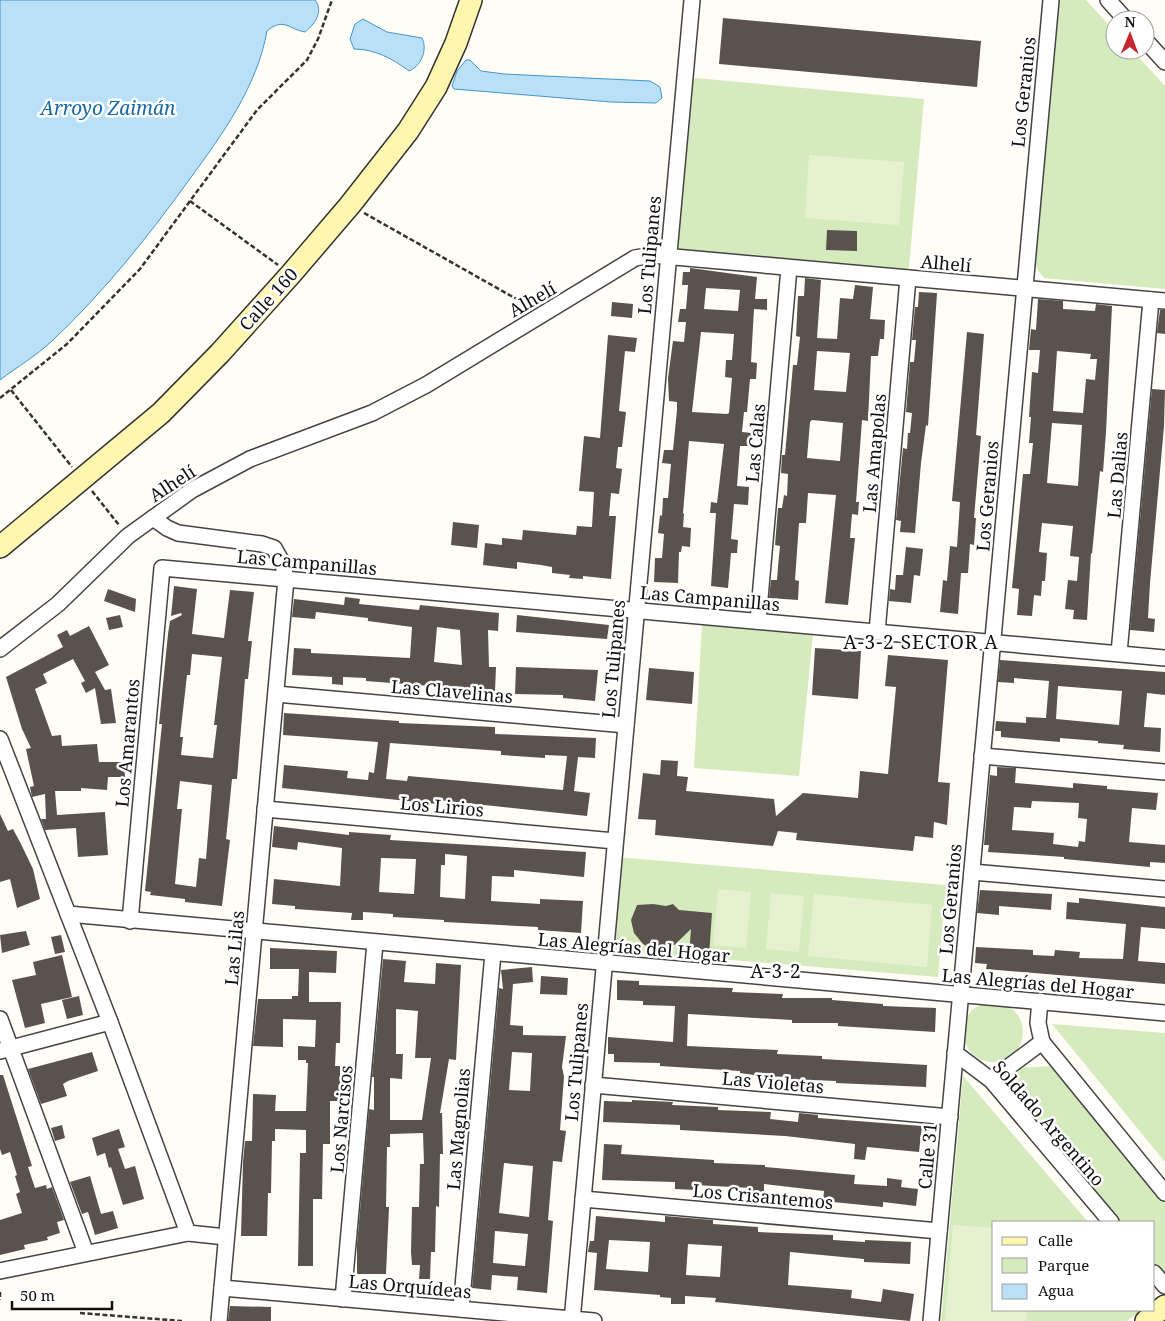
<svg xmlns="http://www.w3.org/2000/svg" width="1165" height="1321" font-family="'Noto Serif',serif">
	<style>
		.green { fill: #d5ebbd }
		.pitch { fill: #e6f2cf }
		.water { fill: #b9e0f7; stroke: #3f96cf }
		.building { fill: #5a524d; fill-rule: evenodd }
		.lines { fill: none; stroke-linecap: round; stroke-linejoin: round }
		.street-casing { stroke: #444; stroke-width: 18 }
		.secondary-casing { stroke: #333; stroke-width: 24 }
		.path { stroke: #333; stroke-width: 2.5; stroke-dasharray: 5 2.5; stroke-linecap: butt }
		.street { stroke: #fff; stroke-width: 15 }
		.secondary { stroke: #fff6b0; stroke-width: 21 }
		.labels { text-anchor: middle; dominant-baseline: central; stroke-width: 5; stroke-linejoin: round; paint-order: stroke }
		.street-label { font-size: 18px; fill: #111; stroke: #fff }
		.water-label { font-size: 19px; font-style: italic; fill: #1768a6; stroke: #fff }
		.neighbourhood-label { font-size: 19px; letter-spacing: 1px; fill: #111; stroke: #fff }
	</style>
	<rect width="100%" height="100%" fill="#fffdf5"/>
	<g class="green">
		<path d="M1059,0H1086L1115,32V50H1132L1165,86V289L1044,278L1035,266Z"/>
		<path d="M684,77L924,99L908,278L668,257Z"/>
		<path d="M702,625L813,634L799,776L694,768Z"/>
		<path d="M616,857L946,885L938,977L608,950Z"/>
		<circle cx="993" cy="1032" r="30"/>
		<path d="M1052,1024L1165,1033V1162Z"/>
		<path d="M1052,1066L1165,1202V1279L1154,1265V1222H1117L1008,1095L1020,1068Z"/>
		<path d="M963,1076L1088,1222H994V1310H1141L1127,1321H941Z"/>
	</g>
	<g class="pitch">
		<path d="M809,155L904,162L899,225L805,218Z"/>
		<path d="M718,889L751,892L746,948L713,945Z"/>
		<path d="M771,893L804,896L799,952L766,949Z"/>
		<path d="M814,894L932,905L927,967L808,956Z"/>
		<path d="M953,1225L994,1228V1310H1027L1026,1321H945Z"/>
	</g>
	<g class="water">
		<path d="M0,0H315C324,11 315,24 305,32C288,29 284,17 267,31C257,87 222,135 189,180C148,237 103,293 52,341C36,356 17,367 0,380Z"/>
		<path d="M363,19L387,32L422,38C428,50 421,66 409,71C393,59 375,49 354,49L350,39L355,24Z"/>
		<path d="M466,60H470L481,71L504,74L650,81L660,87L662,98L656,103L611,102L454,89L452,86L457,71Z"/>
	</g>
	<g class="building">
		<path d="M723,18L981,41L977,87L719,64Z"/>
		<path d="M827,230L857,231V251L826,250Z"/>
		<path d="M690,268L757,277L755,299H767V310L754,309L751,362L757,363L756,379H750L747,412H744L742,432L752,433L751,446H740L737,486L749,487L748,505L734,504L731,539L738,540L737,553H731L728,588L711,586L716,513H710L711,502L717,503L724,444L689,441L683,513L684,514L683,527L691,528L690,547L682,546L681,552H679L678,583L654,582L655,558H662L664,534L658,533L660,515L662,516L663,498H668L671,464L662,463L664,450H673L677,410V402L669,401L668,378L673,341L684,342L686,322H678L680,309H686L688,285H682L683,272H690ZM706,288L740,290L738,311L704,309ZM701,332L734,334L732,360H726L725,377L732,378L729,413L727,414L692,412Z"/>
		<path d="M805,278L821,280L817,338L837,339L840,298L853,299L855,285L873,287L870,319L885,320L884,339H880L878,356H871L868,421L862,420L856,502H859L858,515L852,514L850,538H855L848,605L825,603L836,495L808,493L806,523H799L795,580L799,581L798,600L769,598L771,580H777L778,567L780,546L775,545L778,508H782L784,495L787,496L788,474L781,473L782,455H785L793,365H797L800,337L796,336L798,296H804ZM817,351L850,353L846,392L814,390ZM812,420L843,423L840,461L807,458L810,422Z"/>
		<path d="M919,292L937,293L928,426L926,425L921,463L915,533L900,532L901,521L896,520L903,448L907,449L908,433H910L912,413L906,412L910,362H914L916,340H912L915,307H918Z"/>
		<path d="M1038,299L1063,301V309L1095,311L1096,304L1112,306L1106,432L1103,472L1100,471L1092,554L1091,553L1087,620L1073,619L1074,610L1065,609L1068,580L1077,581L1079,557L1070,556L1073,526L1042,523L1039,552L1047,553L1045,581H1042L1041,596L1034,595L1032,616L1017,615L1019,589L1012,588L1023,474H1030L1033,443H1029L1031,417H1029L1032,372L1038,373L1040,350H1029L1031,329L1036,330ZM1057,351L1091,354L1090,359H1097L1095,380L1086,379L1083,413L1053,411ZM1052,423L1082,425L1078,486L1047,483Z"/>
		<path d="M612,302L633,304L632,318L611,316Z"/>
		<path d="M1160,310H1165V334L1157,333Z"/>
		<path d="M967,332L984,334L976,435L981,436L974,518H976L974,545L970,544L968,573H961L958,614L940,612L943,580L947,581L950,546L957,547L960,502L952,501Z"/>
		<path d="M608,335L637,338L635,352L625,351L619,411L626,412L622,447H618L616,468L622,469L619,494L611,493L609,516H616L611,579L583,576V579L569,578L570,575L552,573V567L541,565L517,562V569L483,565L485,543L502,545V538L522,540L523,530L576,535L577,526L592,527L594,492L579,491L584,436L600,438Z"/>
		<path d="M1152,389L1165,390L1164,426L1150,583L1148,618L1155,619L1154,632L1130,630Z"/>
		<path d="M453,522L479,525L477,548L451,545Z"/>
		<path d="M906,547L923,549L920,576L914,575L911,603L889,601L890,589L895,590L896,575H903Z"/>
		<path d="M174,586L197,589L192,634L224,638L230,590L254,592L248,641H252L248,679H245L237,779H232L226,839L230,840L222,906L185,902V899L150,895L151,892L145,891L162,724H159L168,634L170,621L182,615L181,613L171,616ZM192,654L222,657L214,725H217L213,758L181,755L183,737H180L187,675H190ZM180,781L212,785L206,859L199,858L196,887L175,884L182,809H177Z"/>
		<path d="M108,589L136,599L135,612L104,601Z"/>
		<path d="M345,597L360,599L359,604L419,610L420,605L499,613L498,631L488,630L489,667H496L495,691L366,681V678L343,677V685L332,684V677L292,675L294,648L311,649V653L410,658L412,627L368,621V618L316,612L315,619L292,617L294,599L344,605ZM437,627L460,630L462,665L434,662Z"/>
		<path d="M120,615L123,627L109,630L106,618Z"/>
		<path d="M517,615L609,625L607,639L516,632Z"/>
		<path d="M89,626L109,665L95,672L105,690L111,689L116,723L101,724L95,688L86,693L81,683L85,681L73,659L43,674L47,683L35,689L52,736L61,735L62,746L97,744L99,762H124L125,777H108L107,790L81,788V791H55L57,815L105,812L108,855L78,857L76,828L45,830L41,819H46L45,794L32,797L30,787L34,786L26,749L31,748L22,729L6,677L63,647L57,635L67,630L70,636Z"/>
		<path d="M815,648L861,651L858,699L812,695Z"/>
		<path d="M888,655L948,660L938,782L950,783L947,825L934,822L933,838L915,836L913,851L796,840L797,833L778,831L773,846L655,835L656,820L638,819L643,773L660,775L661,760L678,761L677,776L688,777L686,791L774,799L776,816L803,793L858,798L860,771L888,774L896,687L885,686Z"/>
		<path d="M1000,660L1165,672V695L1147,693L1144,727L1161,728L1160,752L1123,749L1124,745L1098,743V741L1060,738V742L1001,737V731H995L996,721L1026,723V717L1046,718L1049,681L1014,678V683L998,682ZM1058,686L1122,691L1119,725L1056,719Z"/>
		<path d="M516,667L598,670L595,701L563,698V695L515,694Z"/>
		<path d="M649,668L694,672L692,704L646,700Z"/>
		<path d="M284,713L399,721V723L495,727V734L596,738L595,758L578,757L574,791L590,793L587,816L438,800L437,804L282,788L284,765L348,771L347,778L368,780L369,772L374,773L378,742L283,735ZM390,743L501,751V755L545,758V755L567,756L563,790L408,776L407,781L386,779Z"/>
		<path d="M997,767L1016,768L1015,783L1073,788V783L1107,786V789L1158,793L1156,810L1132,808L1129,842L1165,845V863L1150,862V867L1064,859V857L988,852L989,845H984L990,775L997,776ZM1032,801L1079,803L1078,818L1087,819L1085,842L1079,841L1078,847L1053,844L1054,833L1012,830L1014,807L1031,808Z"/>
		<path d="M0,814L8,831L13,829L21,844L33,869L40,899L17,908L10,879L0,882Z"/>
		<path d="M274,826L349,835V832L391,835L390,840L586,852L584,877L514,870V877L492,876L491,901L540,904V899L583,901L581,933L538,930V927L444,922V920L393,917V914L363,912V920H351L352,913L295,909V906L272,904L274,879L340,886L342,848L298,842L297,850L272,847ZM445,854L467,856L465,899L440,897L441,865H445ZM381,858L416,859L414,894L379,892Z"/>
		<path d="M980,890L1052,894L1051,910L999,906V915L977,913Z"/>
		<path d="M1079,898L1165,907V929L1141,927L1138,961L1165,963V984L986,969L987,964L975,963L976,947L1033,950V955L1054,956L1055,950L1080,952L1079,958L1123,959L1126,924L1066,919L1067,902L1079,903Z"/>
		<path d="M653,904L666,906L673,904L679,910L712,913L709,956L689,955L691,929L667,952L664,949H652L643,944L634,933L631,920L637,905Z"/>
		<path d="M26,931L30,945L2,953L0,935Z"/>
		<path d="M61,935L65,952L55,954L51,937Z"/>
		<path d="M270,948L337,951L336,973L309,972V1002H341L340,1043H336L335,1066H340V1101H330V1144H323L322,1199H313V1266H298L300,1153H306V1130L275,1129V1141H272L271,1193H268L267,1236H241L243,1162L245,1141H252L253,1094L276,1095L275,1111H306L308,1063H306V1060H298V1046L315,1047L316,1020L283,1019V1047L253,1046L258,999H292V996H298L299,969H270Z"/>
		<path d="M62,955L72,997L41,1004L45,1023L25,1028L12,980L36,975L33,962Z"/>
		<path d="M383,959L406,961L404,982L435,984L436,963L461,965L456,1060L449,1059L440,1113H442L443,1154H440L439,1207L436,1206L435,1252H431L430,1279H419L420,1265H412L411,1252L412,1207H419L420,1164H424L423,1133L390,1134V1147H387L386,1207H389L386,1274H357V1245L369,1109L374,1110V1077H372ZM396,1009L418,1011L415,1058H431L422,1120H390V1078L402,1079L403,1054H396Z"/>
		<path d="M532,967L533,982L513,984L510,1025L523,1026V1035L566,1036L562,1067L564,1077L560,1130L566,1131L562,1162L553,1161L548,1220L553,1221L547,1293L517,1290L518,1277L492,1275L491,1290L472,1288L499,988L503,989L501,970ZM512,1052L532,1053L530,1091L509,1090ZM504,1163L533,1166L529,1217L499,1213ZM495,1231L528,1234L525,1266L493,1263Z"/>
		<path d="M541,976L568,978L567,995L540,994Z"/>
		<path d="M617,980L639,981V985L733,988L732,992L783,994L782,998H832V1000L883,1004V1006L936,1008L935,1032L838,1026V1023H792V1020L688,1014L687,1046L778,1050L777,1054L822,1056V1059L927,1065L926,1087L836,1083V1081L789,1079V1077L761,1076L740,1073V1071L660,1066V1063L614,1062V1054H608V1037L673,1042L675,1006L643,1005V1001L617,1000Z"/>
		<path d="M79,996L83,1015L67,1019L62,1000Z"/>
		<path d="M92,1052L98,1071L68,1081L63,1084L67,1096L41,1104L28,1069Z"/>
		<path d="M0,1075H3L32,1166L28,1167L35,1188L46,1185L47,1189L52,1187L64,1220L57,1222L60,1233L47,1237L48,1240L24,1245L25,1249L0,1255V1220L22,1213L16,1194L20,1192L15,1176L17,1175L10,1152L2,1155L0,1149Z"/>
		<path d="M632,1100L673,1102L672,1105L718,1107V1110L771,1112L770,1119L798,1122L799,1113L818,1115V1118L922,1126L919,1152L867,1147L865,1160L854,1159L855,1144L785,1136L680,1130V1125L603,1122L604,1101L632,1102Z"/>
		<path d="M62,1125L65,1138L55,1141L51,1128Z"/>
		<path d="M119,1129L125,1147L118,1149L125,1169L135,1166L144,1199L123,1205L111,1167L109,1168L105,1153L97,1156L92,1138Z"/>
		<path d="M604,1144L622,1145L621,1154L714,1160V1163L765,1165V1167L855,1175L854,1184L887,1186V1178L902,1180L901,1187L918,1189L916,1206L883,1202V1207L823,1201L824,1191L764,1184V1192L751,1191V1188L695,1185V1190L675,1189V1182L602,1180Z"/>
		<path d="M90,1176L101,1214L113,1211L118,1228L95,1235L88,1212L82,1214L70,1182Z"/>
		<path d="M596,1216L665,1222V1216L676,1217L713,1220V1224L758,1227V1232L833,1235V1240L865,1242V1240L911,1242L910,1264L864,1262V1259L790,1252L788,1285L852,1290L851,1298L881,1302L883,1289L914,1294L910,1321L715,1302L716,1298L685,1296V1304H671V1298L660,1297V1295L594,1290L597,1253L588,1252L590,1241H594ZM609,1240L650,1242L648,1272L606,1269ZM688,1244L722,1246L720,1277L686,1275Z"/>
		<path d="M230,1306L271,1307V1321H228Z"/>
	</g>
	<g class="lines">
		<defs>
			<g id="street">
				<path d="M1108,0L1126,20"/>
				<path d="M1145,40L1165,62"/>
				<path d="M153,518L167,528L178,533L262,544L274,548L283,564L286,579L219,1321"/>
				<path d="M758,621L789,268"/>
				<path d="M877,632L908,278"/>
				<path d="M0,649L58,604L128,536L192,490L250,459L372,413L426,385L635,258L652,255L1165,301"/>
				<path d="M1119,653L1151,300"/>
				<path d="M276,694L626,725"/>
				<path d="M0,739L110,1022L188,1233L226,1237"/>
				<path d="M982,756L1165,772"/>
				<path d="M265,809L615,841"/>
				<path d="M972,872L1165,889"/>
				<path d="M68,914L1165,1013"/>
				<path d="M130,921L162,568L1165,658"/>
				<path d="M1040,1001L1038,1023L1042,1042L1165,1193"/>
				<path d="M0,1019L86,1253"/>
				<path d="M0,1051L110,1022"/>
				<path d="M955,1053L991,1080L1111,1222"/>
				<path d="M991,1080L1042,1042"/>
				<path d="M593,1085L950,1117"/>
				<path d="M583,1199L939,1231"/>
				<path d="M0,1271L188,1233"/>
				<path d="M1154,1273L1165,1286"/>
				<path d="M222,1288L594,1321"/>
				<path d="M343,1299L375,943"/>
				<path d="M461,1309L493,953"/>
				<path d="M572,1321L692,0"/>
				<path d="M931,1321L1051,0"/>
			</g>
			<g id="secondary">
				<path d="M0,547L161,413L220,353L291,274L350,205L408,131L436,87L456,43L471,0"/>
				<path d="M1146,1321L1165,1306"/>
			</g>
		</defs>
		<use href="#street" class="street-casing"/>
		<use href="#secondary" class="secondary-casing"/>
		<g class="path">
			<path d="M190,201L278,265"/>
			<path d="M364,213L529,306"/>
			<path d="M11,390L72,467"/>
			<path d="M0,398L67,344L140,269L257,110L307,60L318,39L332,0"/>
			<path d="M92,491L119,525"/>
			<path d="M0,1292V1300"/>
			<path d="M80,1313L182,1321"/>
		</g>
		<use href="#street" class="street"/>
		<use href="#secondary" class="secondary"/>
	</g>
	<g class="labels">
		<g class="street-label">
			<text transform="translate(1023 92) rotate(-84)">Los Geranios</text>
			<text transform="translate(649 255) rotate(-85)">Los Tulipanes</text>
			<text transform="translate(946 263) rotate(5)">Alhelí</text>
			<text transform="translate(268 299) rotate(-48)">Calle 160</text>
			<text transform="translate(532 299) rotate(-30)">Alhelí</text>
			<text transform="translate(755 443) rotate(-85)">Las Calas</text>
			<text transform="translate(874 453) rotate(-85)">Las Amapolas</text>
			<text transform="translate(1117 475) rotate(-85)">Las Dalias</text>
			<text transform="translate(172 483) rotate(-33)">Alhelí</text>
			<text transform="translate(987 496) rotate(-85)">Los Geranios</text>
			<text transform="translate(307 562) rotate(5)">Las Campanillas</text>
			<text transform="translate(710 598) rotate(5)">Las Campanillas</text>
			<text transform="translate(613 659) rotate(-85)">Los Tulipanes</text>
			<text transform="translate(452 691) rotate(5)">Las Clavelinas</text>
			<text transform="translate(127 743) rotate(-85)">Los Amarantos</text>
			<text transform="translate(442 806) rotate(5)">Los Lirios</text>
			<text transform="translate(950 899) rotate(-85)">Los Geranios</text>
			<text transform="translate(634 947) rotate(5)">Las Alegrías del Hogar</text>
			<text transform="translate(234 948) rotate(-85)">Las Lilas</text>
			<text transform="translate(1038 983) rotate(5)">Las Alegrías del Hogar</text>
			<text transform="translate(576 1062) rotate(-85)">Los Tulipanes</text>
			<text transform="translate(773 1082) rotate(5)">Las Violetas</text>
			<text transform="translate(341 1119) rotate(-85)">Los Narcisos</text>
			<text transform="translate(1049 1123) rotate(49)">Soldado Argentino</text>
			<text transform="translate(458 1129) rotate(-85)">Las Magnolias</text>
			<text transform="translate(927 1156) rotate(-85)">Calle 31</text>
			<text transform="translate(763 1196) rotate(5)">Los Crisantemos</text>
			<text transform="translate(410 1286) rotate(5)">Las Orquídeas</text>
		</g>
		<g class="water-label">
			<text x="108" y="108">Arroyo Zaimán</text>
		</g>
		<g class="neighbourhood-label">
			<text x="921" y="642">A-3-2 SECTOR A</text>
			<text x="776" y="971">A-3-2</text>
		</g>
	</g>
	<rect x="992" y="1221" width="162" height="90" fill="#ffffff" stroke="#a0a0a0"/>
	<rect x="1002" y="1237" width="25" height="8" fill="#fff6b0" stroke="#a0a0a0"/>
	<text x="1038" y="1246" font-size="15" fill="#111111">Calle</text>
	<rect x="1002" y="1258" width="25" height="15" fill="#d5ebbd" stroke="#a0a0a0"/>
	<text x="1038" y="1271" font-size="15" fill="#111111">Parque</text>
	<rect x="1002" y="1284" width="25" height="15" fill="#b9e0f7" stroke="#a0a0a0"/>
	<text x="1038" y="1296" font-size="15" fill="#111111">Agua</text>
	<g transform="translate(1130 35) rotate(1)"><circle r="24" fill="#ffffff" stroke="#a0a0a0"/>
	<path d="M0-4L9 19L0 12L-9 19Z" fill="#c4262e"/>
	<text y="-8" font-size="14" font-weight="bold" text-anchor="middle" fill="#111111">N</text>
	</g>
	<path d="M12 1301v8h100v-8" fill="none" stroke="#111111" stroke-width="2.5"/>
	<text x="20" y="1301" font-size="15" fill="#111111" stroke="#ffffff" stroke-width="4" paint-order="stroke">50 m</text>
</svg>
